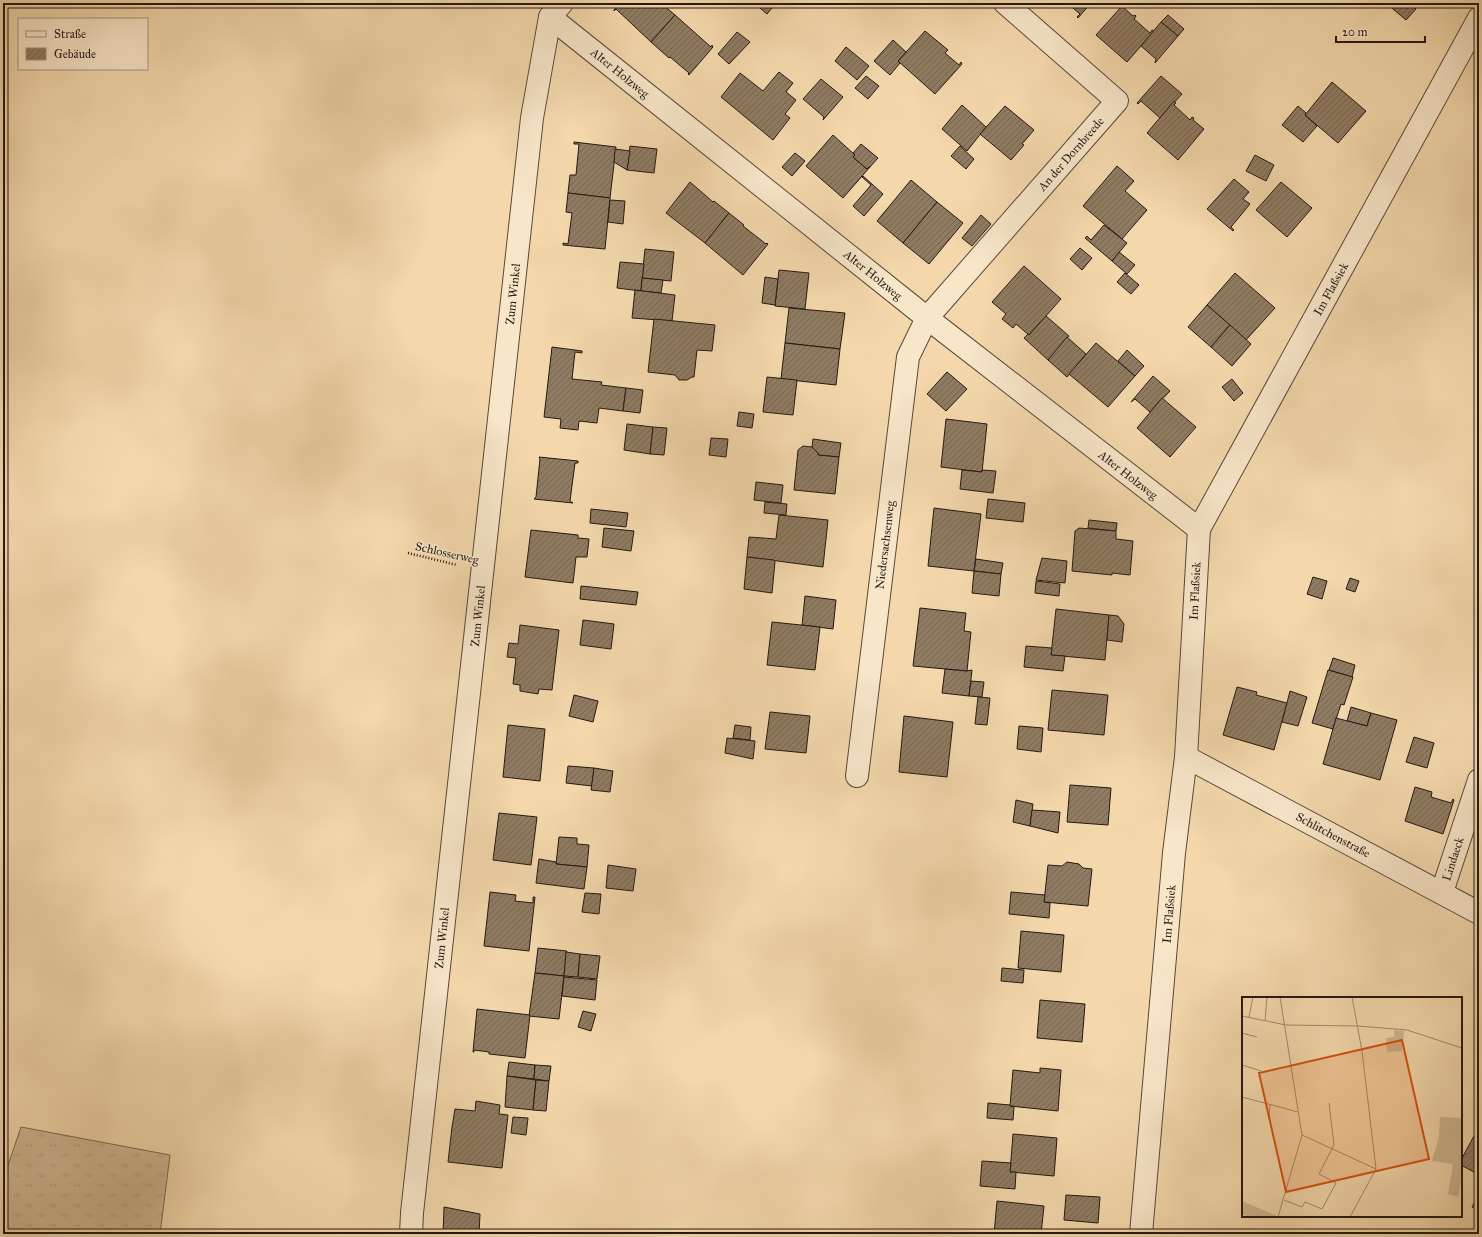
<svg xmlns="http://www.w3.org/2000/svg" width="1482" height="1237" font-family="'IM FELL Great Primer',serif">
	<style>
		.grass { fill: url(#grass-tufts); stroke: #7a6852 }
		.building { fill: url(#building-hatch); stroke: #231813 }
		.lines { fill: none; stroke-linecap: round; stroke-linejoin: round }
		.street-casing { stroke: #574839; stroke-width: 24 }
		.path { stroke: #231813; stroke-width: 2.5; stroke-dasharray: 1 2; stroke-linecap: butt }
		.street { stroke: #f8e6c9; stroke-width: 22 }
		.labels { text-anchor: middle; dominant-baseline: central; stroke-width: 3; stroke-linejoin: round; paint-order: stroke }
		.street-label { font-size: 12px; fill: #231813; stroke: #f8e6c9 }
		.inset-road { fill: none; stroke: #a08b6f; stroke-width: 1 }
		.view { fill: #d4520d; fill-opacity: 0.15; stroke: #d4520d; stroke-width: 2 }
		.inset-edge { fill: none; stroke: #231813; stroke-width: 2 }
	</style>
	<defs>
		<pattern id="grass-tufts" width="24" height="20" patternUnits="userSpaceOnUse"><rect width="24" height="20" fill="#d0b792"/><path d="M3 7l-1-3M5 7V3M7 7l1-3M15 17l-1-3M17 17v-4M19 17l1-3" fill="none" stroke="#b29d7d"/></pattern>
		<pattern id="building-hatch" width="6" height="6" patternUnits="userSpaceOnUse"><rect width="6" height="6" fill="#907c63"/><path d="M-1 1l2-2M0 6l6-6M5 7l2-2" fill="none" stroke="#756550"/></pattern>
	</defs>
	<rect width="100%" height="100%" fill="#f4d8ac"/>
	<filter id="stains"><feTurbulence type="fractalNoise" baseFrequency=".005" numOctaves="4"/><feColorMatrix values="0 0 0 0 .2 0 0 0 0 .09 0 0 0 0 .02 0 0 0 .5 -.17"/></filter>
	<radialGradient id="worn" r=".72"><stop offset=".6" stop-color="#630" stop-opacity="0"/><stop offset="1" stop-color="#630" stop-opacity=".3"/></radialGradient>
	<path class="grass" d="M21,1127L170,1155L160,1234H3V1180Z"/>
	<g class="building">
		<path d="M619,3H661L675,15L651,42L616,9L614,11V10Z"/>
		<path d="M754,3H776L767,14Z"/>
		<path d="M1067,3H1091L1078,18L1077,17L1080,14Z"/>
		<path d="M1386,3H1414L1413,7L1416,9L1406,20Z"/>
		<path d="M1122,6L1133,16L1135,15L1136,16L1134,19L1150,33L1152,30L1154,31L1127,62L1096,35Z"/>
		<path d="M675,15L711,47L712,45L713,47L689,75L688,74L689,73L670,57L669,58L651,42Z"/>
		<path d="M1168,15L1184,29L1178,36L1161,22Z"/>
		<path d="M1161,22L1178,36L1155,63L1156,59L1141,46Z"/>
		<path d="M925,31L948,50L945,53L959,65L961,62L962,64L935,94L898,61Z"/>
		<path d="M737,32L750,42L729,64L718,54Z"/>
		<path d="M893,40L906,52L898,61L900,63L890,75L874,61Z"/>
		<path d="M846,47L869,66L857,80L835,61Z"/>
		<path d="M779,72L793,83L786,92L796,100L785,114L790,118L773,140L721,97L740,73L763,91Z"/>
		<path d="M866,76L879,86L868,99L855,88Z"/>
		<path d="M1161,76L1182,94L1160,118L1141,101L1138,104L1137,103Z"/>
		<path d="M821,79L843,97L823,120L824,117L803,99Z"/>
		<path d="M1332,82L1366,111L1338,143L1305,115Z"/>
		<path d="M1174,101L1176,103L1174,105L1190,120L1192,117L1194,118L1193,120L1204,129L1178,160L1147,133Z"/>
		<path d="M962,105L986,127L967,151L942,129Z"/>
		<path d="M1005,106L1034,130L1022,144L1024,145L1011,160L980,134Z"/>
		<path d="M1298,106L1306,113L1305,115L1317,126L1303,142L1282,125Z"/>
		<path d="M833,135L855,155L853,157L867,169L869,167H870L843,198L806,166Z"/>
		<path d="M574,142L616,147L610,198L568,193L570,175H576L579,144H574Z"/>
		<path d="M861,144L878,158L870,167H869L867,169L853,157L855,155L853,153Z"/>
		<path d="M630,146L657,149L654,173L627,170Z"/>
		<path d="M960,146L974,159L966,169L951,156Z"/>
		<path d="M615,149L630,151L627,170L614,162Z"/>
		<path d="M795,153L805,161L792,176L782,167Z"/>
		<path d="M1255,155L1274,165L1266,181L1246,171Z"/>
		<path d="M1117,166L1134,181L1125,191L1147,210L1122,239L1083,206Z"/>
		<path d="M863,176L883,194L864,216L853,206L871,185L862,177Z"/>
		<path d="M1234,179L1249,192L1243,199L1250,204L1231,227L1234,230L1233,231L1207,209Z"/>
		<path d="M911,180L937,202L903,243L877,221Z"/>
		<path d="M690,182L713,202L714,201L729,213L705,243L666,213Z"/>
		<path d="M1281,182L1312,208L1287,237L1256,210Z"/>
		<path d="M568,193L610,198L605,249L563,245V243L568,244L572,213L566,212Z"/>
		<path d="M610,200L625,201L623,224L608,222Z"/>
		<path d="M937,202L963,223L929,264L903,243Z"/>
		<path d="M729,213L744,225L743,226L766,244L767,243L768,244L743,275L705,243Z"/>
		<path d="M981,215L991,224L972,246L962,238Z"/>
		<path d="M1104,225L1127,243L1112,261L1085,238L1087,236L1091,240Z"/>
		<path d="M1080,248L1092,258L1082,270L1070,259Z"/>
		<path d="M645,249L674,252L671,281L642,278Z"/>
		<path d="M1119,252L1135,265L1127,274L1112,261Z"/>
		<path d="M620,262L644,264L641,291L617,288Z"/>
		<path d="M1024,266L1061,299L1029,335L1016,324L1013,328L1002,319L1006,314L992,302Z"/>
		<path d="M779,270L809,273L805,309L775,306Z"/>
		<path d="M1125,273L1139,285L1131,294L1117,282Z"/>
		<path d="M1235,273L1275,308L1246,340L1207,305Z"/>
		<path d="M765,277L778,279L775,305L762,303Z"/>
		<path d="M642,278L663,280L661,293L641,291Z"/>
		<path d="M635,290L675,295L672,321L632,318Z"/>
		<path d="M1207,305L1230,325L1211,347L1188,327Z"/>
		<path d="M789,308L845,313L840,349L785,343Z"/>
		<path d="M1046,316L1069,336L1048,360L1024,338L1028,334L1029,335Z"/>
		<path d="M654,319L715,325L712,351L697,350L694,377H692L687,380H679L675,375L648,372Z"/>
		<path d="M1230,325L1251,344L1232,366L1211,347Z"/>
		<path d="M1067,337L1086,354L1067,377L1048,360Z"/>
		<path d="M785,343L840,349L836,385L781,379Z"/>
		<path d="M1096,343L1135,376L1108,407L1069,374Z"/>
		<path d="M552,347L582,351V353L575,352L572,379L602,382L601,385L626,388L623,411L599,408L597,423L579,421L578,430L560,428L561,419L544,417Z"/>
		<path d="M1127,350L1144,366L1135,376L1118,361Z"/>
		<path d="M947,372L967,389L946,411L927,394Z"/>
		<path d="M1153,376L1170,391L1150,412L1135,399L1131,402Z"/>
		<path d="M767,377L797,380L793,415L763,412Z"/>
		<path d="M1232,379L1243,393L1234,401L1222,387Z"/>
		<path d="M626,388L643,390L640,413L623,411Z"/>
		<path d="M1162,398L1196,427L1170,457L1137,428Z"/>
		<path d="M739,412L754,414L752,428L737,426Z"/>
		<path d="M946,419L987,424L982,472L941,467Z"/>
		<path d="M627,424L653,427L650,454L624,450Z"/>
		<path d="M653,427L667,428L664,455L650,454Z"/>
		<path d="M711,438L728,439L726,457L709,455Z"/>
		<path d="M813,439L841,443L839,457L818,455V453L812,447Z"/>
		<path d="M803,446L812,447L818,453V455L839,457L835,494L794,490L798,450Z"/>
		<path d="M539,457L578,461V463H575L570,501L573,503L534,499L536,497L540,459Z"/>
		<path d="M962,470L982,472V470L996,471L993,493L960,489Z"/>
		<path d="M756,482L783,485L781,503L754,500Z"/>
		<path d="M988,499L1025,503L1023,522L986,518Z"/>
		<path d="M765,502L787,504L786,515L764,513Z"/>
		<path d="M934,508L981,514L974,571L928,566Z"/>
		<path d="M591,509L628,513L626,527L590,523Z"/>
		<path d="M779,515L828,520L823,567L747,557L749,537L776,539Z"/>
		<path d="M1089,520L1117,523L1116,531L1088,528Z"/>
		<path d="M604,528L634,531L631,551L602,547Z"/>
		<path d="M1079,528L1116,531V539L1133,541L1130,575L1112,573V575L1072,571L1075,531Z"/>
		<path d="M531,530L578,535V538L589,539L587,557H576L573,583L525,577Z"/>
		<path d="M747,557L774,560L775,562L772,593L744,589Z"/>
		<path d="M1042,558L1067,561L1065,583L1036,580Z"/>
		<path d="M976,559L1003,563L1001,574L974,571Z"/>
		<path d="M974,571L1001,574L999,596L972,593Z"/>
		<path d="M1313,577L1327,581L1322,599L1307,594Z"/>
		<path d="M1350,578L1359,581L1355,592L1346,589Z"/>
		<path d="M1036,581L1060,584L1059,596L1035,593Z"/>
		<path d="M581,586L638,592L636,605L580,599Z"/>
		<path d="M805,596L836,600L833,629L802,625Z"/>
		<path d="M920,608L966,613L964,631L971,632L967,671L913,666Z"/>
		<path d="M1056,609L1109,615L1105,660L1051,655Z"/>
		<path d="M1109,615L1118,616L1124,624L1122,642L1107,640Z"/>
		<path d="M583,620L614,624L611,649L580,645Z"/>
		<path d="M772,622L820,627L815,670L767,665Z"/>
		<path d="M520,625L559,630L552,690L539,689L538,694L520,691V685L513,684L516,658L507,657L509,643L518,644Z"/>
		<path d="M1026,646L1052,648L1051,655L1065,656L1063,671L1024,667Z"/>
		<path d="M1333,658L1355,665L1352,677L1329,670Z"/>
		<path d="M945,669L967,671L972,670L969,696L942,693Z"/>
		<path d="M1328,670L1353,677L1344,705L1341,704L1333,729L1312,723Z"/>
		<path d="M971,681L984,682L982,697L969,696Z"/>
		<path d="M1237,687L1257,692L1256,695L1287,703L1274,750L1223,735Z"/>
		<path d="M1052,690L1108,695L1104,735L1048,730Z"/>
		<path d="M1290,691L1307,697L1298,726L1282,722Z"/>
		<path d="M574,695L598,701L593,722L569,716Z"/>
		<path d="M978,697L990,698L987,725L975,724Z"/>
		<path d="M1351,707L1371,713L1367,726L1347,721Z"/>
		<path d="M770,712L810,716L806,753L765,749Z"/>
		<path d="M1371,713L1397,720L1380,780L1323,764L1336,718L1367,726Z"/>
		<path d="M904,716L953,722L947,777L899,772Z"/>
		<path d="M508,725L545,729L540,781L503,777Z"/>
		<path d="M735,725L751,727L750,740L733,738Z"/>
		<path d="M1019,726L1043,728L1041,752L1017,749Z"/>
		<path d="M1414,737L1434,743L1427,768L1406,762Z"/>
		<path d="M727,738L755,741L753,759L725,753Z"/>
		<path d="M568,766L594,768L592,786L566,783Z"/>
		<path d="M594,768L613,771L610,792L591,790Z"/>
		<path d="M1070,785L1111,788L1108,825L1067,822Z"/>
		<path d="M1415,787L1432,792L1431,797L1451,803L1453,799L1454,800L1443,834L1405,821Z"/>
		<path d="M1016,800L1033,804L1030,826L1013,822Z"/>
		<path d="M1032,810L1060,812L1058,833L1030,826Z"/>
		<path d="M499,813L537,817L531,865L493,860Z"/>
		<path d="M559,837L577,838V844L589,845L587,867L556,864Z"/>
		<path d="M539,859L556,862V864L587,867L584,889L536,883Z"/>
		<path d="M1067,862L1079,864L1083,868L1092,869L1088,906L1044,902L1048,865L1062,866Z"/>
		<path d="M608,865L636,869L633,891L606,888Z"/>
		<path d="M490,892L516,895L515,901L533,903V897H535L529,951L484,946Z"/>
		<path d="M1011,892L1045,895L1044,902L1050,903L1049,918L1009,914Z"/>
		<path d="M585,893L601,894L599,914L582,912Z"/>
		<path d="M1021,931L1064,935L1061,972L1018,968Z"/>
		<path d="M538,948L567,951L564,976L535,973Z"/>
		<path d="M566,952L580,954L578,977L564,976Z"/>
		<path d="M580,954L600,956L597,979L578,977Z"/>
		<path d="M1002,968L1024,970L1023,983L1001,981Z"/>
		<path d="M535,973L564,976L559,1019L529,1016Z"/>
		<path d="M564,977L597,980L595,1000L562,996Z"/>
		<path d="M1040,1000L1085,1004L1082,1042L1037,1038Z"/>
		<path d="M477,1009L530,1015L525,1058L489,1054V1052L474,1050V1052H473Z"/>
		<path d="M583,1011L596,1014L591,1031L578,1027Z"/>
		<path d="M509,1062L535,1065L534,1079L507,1076Z"/>
		<path d="M535,1065L551,1066L549,1081L534,1079Z"/>
		<path d="M1040,1068L1061,1070L1058,1111L1010,1106L1013,1070L1040,1073Z"/>
		<path d="M507,1076L536,1080L533,1110L505,1107Z"/>
		<path d="M536,1080L549,1081L546,1111L533,1110Z"/>
		<path d="M476,1101L500,1105L499,1114L508,1115L502,1168L448,1162L452,1127L455,1109L475,1111Z"/>
		<path d="M988,1103L1010,1105V1106L1014,1107L1013,1120L987,1118Z"/>
		<path d="M513,1117L528,1118L526,1135L511,1133Z"/>
		<path d="M1013,1134L1057,1138L1054,1176L1010,1172Z"/>
		<path d="M1475,1134L1479,1136V1175L1461,1165V1160Z"/>
		<path d="M982,1161L1011,1163L1010,1172H1016L1015,1189L980,1186Z"/>
		<path d="M1479,1194V1211L1472,1207Z"/>
		<path d="M1066,1195L1100,1197L1098,1223L1064,1220Z"/>
		<path d="M997,1201L1044,1206L1041,1234H994Z"/>
		<path d="M444,1207L480,1214L479,1234H443Z"/>
	</g>
	<g class="lines">
		<defs>
			<g id="street">
				<path d="M550,17L927,318L1199,529"/>
				<path d="M1186,757L1479,913"/>
				<path d="M857,776L908,357L927,318L1117,101L1005,3"/>
				<path d="M1442,892L1479,780"/>
				<path d="M411,1234L412,1213L532,118L550,17L562,3"/>
				<path d="M1141,1234L1174,853L1186,757L1199,529L1479,18"/>
			</g>
		</defs>
		<use href="#street" class="street-casing"/>
		<path class="path" d="M408,553L457,565"/>
		<use href="#street" class="street"/>
	</g>
	<g class="labels">
		<g class="street-label">
			<text transform="translate(620 73) rotate(39)">Alter Holzweg</text>
			<text transform="translate(1071 154) rotate(-49)">An der Dornbreede</text>
			<text transform="translate(873 275) rotate(39)">Alter Holzweg</text>
			<text transform="translate(1331 289) rotate(-61)">Im Flaßsiek</text>
			<text transform="translate(513 294) rotate(-84)">Zum Winkel</text>
			<text transform="translate(1128 475) rotate(38)">Alter Holzweg</text>
			<text transform="translate(885 545) rotate(-83)">Niedersachsenweg</text>
			<text transform="translate(447 553) rotate(13)">Schlosserweg</text>
			<text transform="translate(1195 591) rotate(-87)">Im Flaßsiek</text>
			<text transform="translate(478 616) rotate(-84)">Zum Winkel</text>
			<text transform="translate(1333 835) rotate(28)">Schlitchenstraße</text>
			<text transform="translate(1453 859) rotate(-72)">Lindaeck</text>
			<text transform="translate(1169 914) rotate(-85)">Im Flaßsiek</text>
			<text transform="translate(442 938) rotate(-84)">Zum Winkel</text>
		</g>
	</g>
	<g transform="translate(1242 997)">
		<rect width="220" height="220" fill="#f4d8ac"/>
		<path d="M152,33L162,34L160,54L145,55L144,41L152,40Z" fill="#d0b792"/>
		<path d="M198,120L220,121V178L216,200L206,197L211,167L190,164L197,139ZM0,204L35,219L34,220H7L0,217Z" fill="#d0b792"/>
		<path class="inset-road" d="M0,19L44,28L116,29L165,33L220,51M7,20L11,0M23,24L25,0M0,36L15,40M0,68L19,74M0,100L56,115M27,121L28,108M60,138L134,172M42,203L60,210L63,205L80,212L94,186L77,177L92,148L87,106M36,220L60,138L38,0M108,220L134,172L120,54L110,0"/>
		<path class="view" d="M160,43L187,162L44,195L17,76Z"/>
		<rect width="220" height="220" class="inset-edge"/>
	</g>
	<rect width="1482" height="1237" fill="none" stroke="#f4d8ac" stroke-width="16"/>
	<rect x="4" y="4" width="1474" height="1229" fill="none" stroke="#231813" stroke-width="2"/>
	<rect x="8" y="8" width="1466" height="1221" fill="none" stroke="#231813"/>
	<rect x="18" y="18" width="130" height="52" fill="#f8e6c9" stroke="#a39480"/>
	<rect x="26" y="31" width="20" height="6" fill="#f8e6c9" stroke="#a39480"/>
	<text x="54" y="38" font-size="12" fill="#231813">Straße</text>
	<rect x="26" y="48" width="20" height="12" fill="url(#building-hatch)" stroke="#a39480"/>
	<text x="54" y="58" font-size="12" fill="#231813">Gebäude</text>
	<path d="M1336 36v6h89v-6" fill="none" stroke="#231813" stroke-width="2"/>
	<text x="1342" y="36" font-size="12" fill="#231813" stroke="#f8e6c9" stroke-width="3" paint-order="stroke">20 m</text>
	<rect width="100%" height="100%" filter="url(#stains)"/>
	<rect width="100%" height="100%" fill="url(#worn)"/>
</svg>
